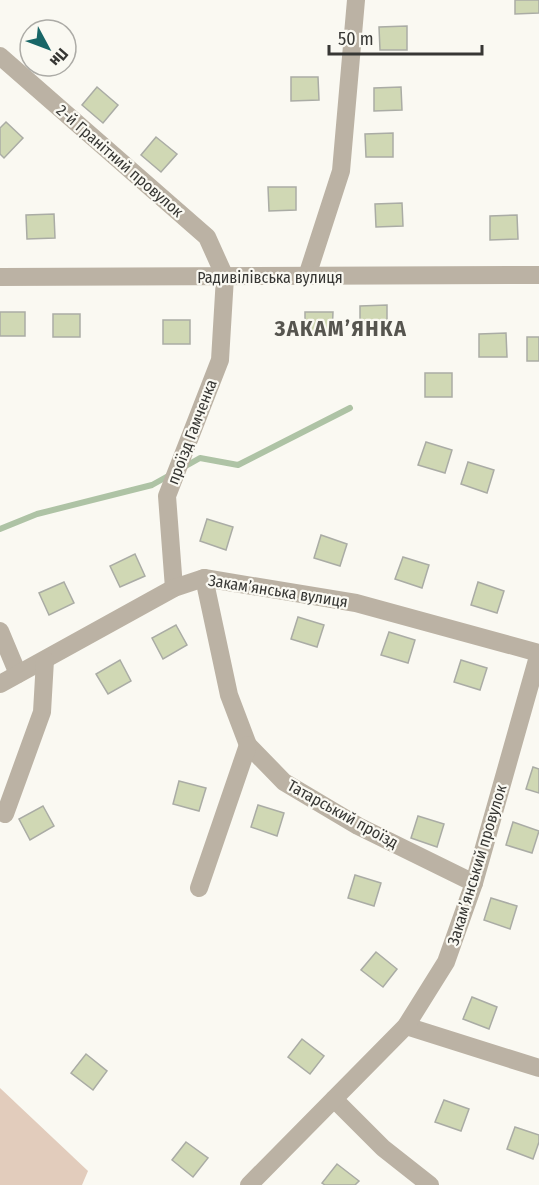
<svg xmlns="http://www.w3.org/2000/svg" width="539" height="1185" font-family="'Fira Sans Condensed',sans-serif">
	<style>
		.green { fill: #e2ccbc }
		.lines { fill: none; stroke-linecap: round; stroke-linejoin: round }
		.stream { stroke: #aec3a5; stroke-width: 6 }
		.building { fill: #d0d8b4; stroke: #aaaca5; stroke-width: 1.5 }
		.minor { stroke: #bbb2a4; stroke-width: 18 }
		.labels { text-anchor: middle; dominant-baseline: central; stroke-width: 4.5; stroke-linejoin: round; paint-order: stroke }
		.street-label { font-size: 16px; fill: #373734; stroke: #faf9f2 }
		.district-label { font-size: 22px; font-weight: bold; letter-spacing: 1.5px; fill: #56554f; stroke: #faf9f2 }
	</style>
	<rect width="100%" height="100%" fill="#faf9f2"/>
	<path class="green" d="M0,1088L88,1171L82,1185H0Z"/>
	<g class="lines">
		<g class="stream">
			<path d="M184,467L200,458L238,465L350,408"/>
			<path d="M0,529L37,514L152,485L170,475"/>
		</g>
	</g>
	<g class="building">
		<path d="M515,0H539V13L515,14Z"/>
		<path d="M407,26V50H380L379,27Z"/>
		<path d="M291,77H318L319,100L291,101Z"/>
		<path d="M97,87L118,105L103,123L82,105Z"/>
		<path d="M401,87L402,110L374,111V88Z"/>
		<path d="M6,122L23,138L4,158L0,154V128Z"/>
		<path d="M393,133V157H366L365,134Z"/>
		<path d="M156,137L177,154L161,172L141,155Z"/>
		<path d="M268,187H296V210L269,211Z"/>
		<path d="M402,203L403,226L376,227L375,204Z"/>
		<path d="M54,214L55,238L27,239L26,215Z"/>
		<path d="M517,215L518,239L490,240V216Z"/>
		<path d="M387,305V329H360V306Z"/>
		<rect x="0" y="312" width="25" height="24"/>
		<path d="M305,312H333L332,335H305Z"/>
		<rect x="53" y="314" width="27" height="23"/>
		<rect x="163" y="320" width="27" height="24"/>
		<path d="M506,333L507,357H479V334Z"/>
		<rect x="527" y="337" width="12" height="24"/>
		<rect x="425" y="373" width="27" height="24"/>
		<path d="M426,442L452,450L445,473L418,465Z"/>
		<path d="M468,462L494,470L487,493L461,484Z"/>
		<path d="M207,519L233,527L226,550L200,541Z"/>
		<path d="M321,535L347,544L340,566L314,558Z"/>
		<path d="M135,554L145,576L120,587L110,566Z"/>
		<path d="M403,557L429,565L422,588L395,579Z"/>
		<path d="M64,582L74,603L49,615L39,593Z"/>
		<path d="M478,582L504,591L497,613L471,605Z"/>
		<path d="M298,617L324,625L317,647L291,639Z"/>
		<path d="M176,625L187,645L163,659L152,638Z"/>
		<path d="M389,632L415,640L408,663L381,655Z"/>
		<path d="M120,660L131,681L108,694L96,674Z"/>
		<path d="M461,660L487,668L480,690L454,682Z"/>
		<path d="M533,767L539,769V793L526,789Z"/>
		<path d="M179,781L206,788L199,811L173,804Z"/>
		<path d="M258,805L284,813L277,836L251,827Z"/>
		<path d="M43,806L54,826L30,840L19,819Z"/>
		<path d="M418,816L444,824L437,847L411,838Z"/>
		<path d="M513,822L539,831L532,853L506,845Z"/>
		<path d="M355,875L381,883L374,906L348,898Z"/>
		<path d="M491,898L517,906L510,929L484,920Z"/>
		<path d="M376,952L397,969L383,987L361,970Z"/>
		<path d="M472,997L497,1007L489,1029L463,1019Z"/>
		<path d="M302,1039L324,1056L310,1074L288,1057Z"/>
		<path d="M86,1054L107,1071L93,1090L71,1073Z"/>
		<path d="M444,1100L469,1109L461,1131L435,1122Z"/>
		<path d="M515,1127L539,1135V1142L533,1159L507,1149Z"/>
		<path d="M186,1142L208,1158L193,1177L172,1160Z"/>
		<path d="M337,1164L359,1181L355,1185H325L322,1183Z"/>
	</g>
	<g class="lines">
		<g class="minor">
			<path d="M0,56L207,237L225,277L220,360L167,496L174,588"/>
			<path d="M307,276L341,171L356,0"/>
			<path d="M0,277L539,275"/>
			<path d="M204,578L229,695L248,745L284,782L358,826L474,883"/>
			<path d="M0,631L18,674"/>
			<path d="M0,684L174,588L204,578L356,603L539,653"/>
			<path d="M5,814L42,712L45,660"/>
			<path d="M199,888L248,745"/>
			<path d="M406,1026L539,1068"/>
			<path d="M334,1099L383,1148L430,1185"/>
			<path d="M249,1185L406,1026L446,962L474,883L539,653"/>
		</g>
	</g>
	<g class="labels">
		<g class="street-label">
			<text transform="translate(120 161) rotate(41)">2-й Гранітний провулок</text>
			<text x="270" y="277">Радивілівська вулиця</text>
			<text transform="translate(192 432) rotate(-69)">проїзд Гамченка</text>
			<text transform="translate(278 591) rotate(9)">Закамʼянська вулиця</text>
			<text transform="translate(343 814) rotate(29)">Татарський проїзд</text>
			<text transform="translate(477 865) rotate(-73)">Закамʼянський провулок</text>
		</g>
		<g class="district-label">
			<text x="341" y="328">ЗАКАМ’ЯНКА</text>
		</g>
	</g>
	<g transform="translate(48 48) rotate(131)"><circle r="28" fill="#faf9f2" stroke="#acaba6" stroke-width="1.5"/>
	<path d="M0-4.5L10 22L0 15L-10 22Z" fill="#186667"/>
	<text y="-9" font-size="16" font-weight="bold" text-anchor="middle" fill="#373734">Пн</text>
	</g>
	<path d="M329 45v9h153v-9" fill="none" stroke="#373734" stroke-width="3"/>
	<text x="338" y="45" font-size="18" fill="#373734" stroke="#faf9f2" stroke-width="4.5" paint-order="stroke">50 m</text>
</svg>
